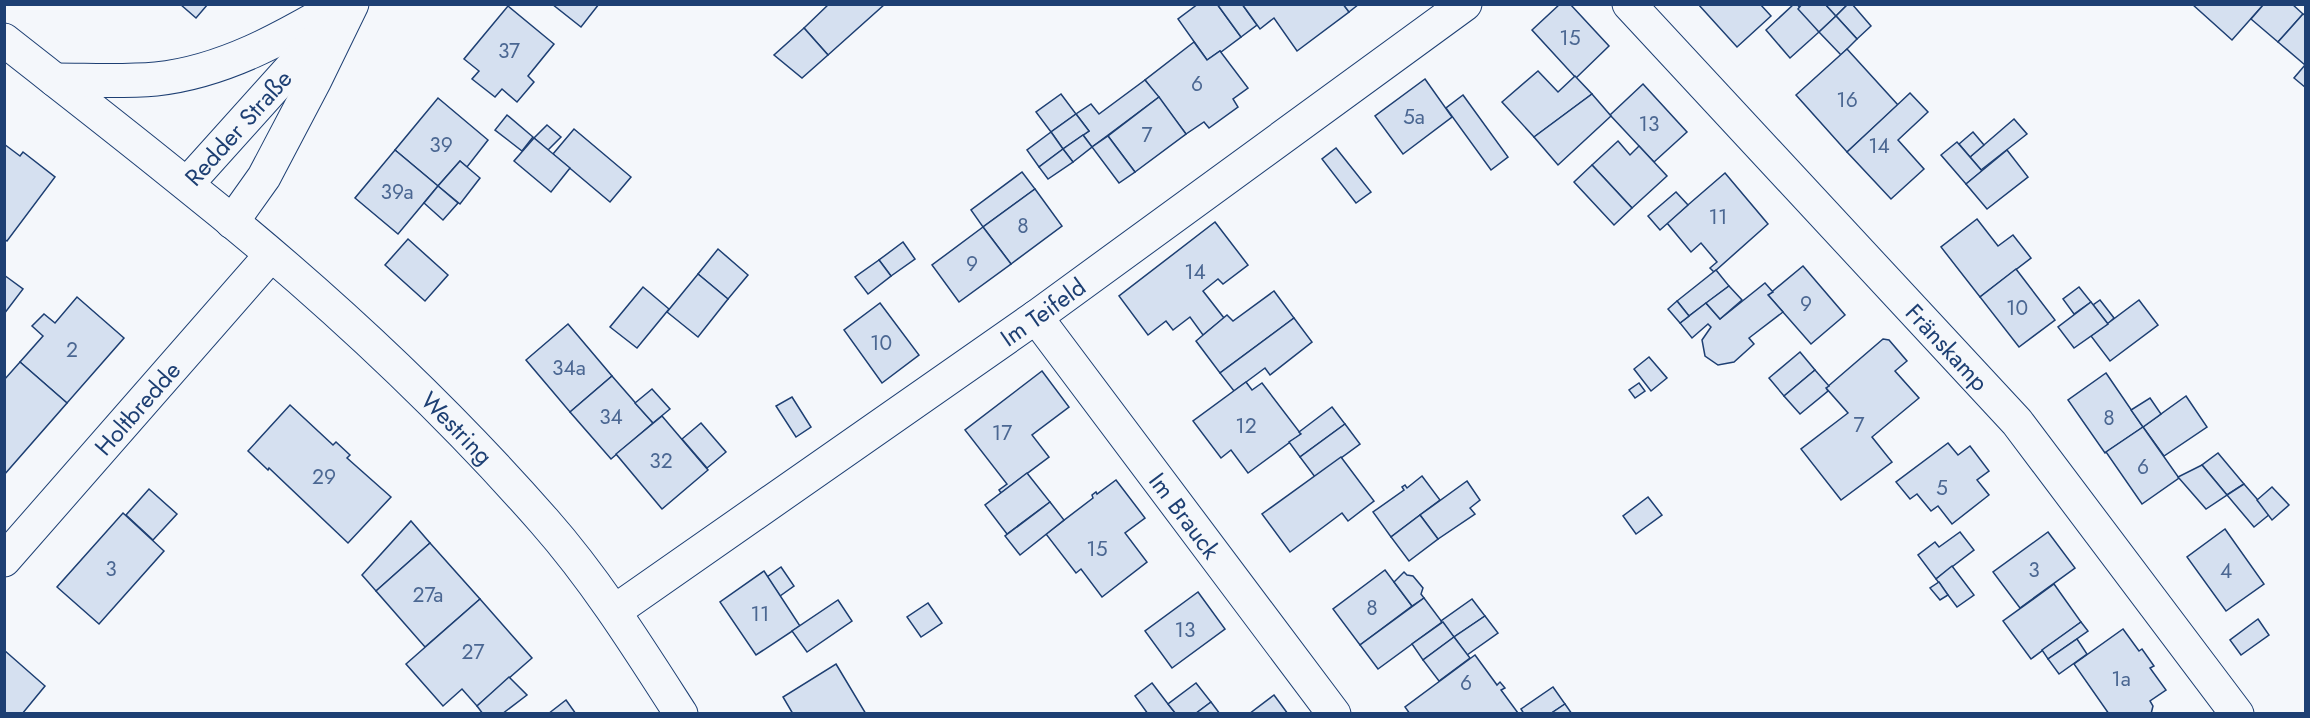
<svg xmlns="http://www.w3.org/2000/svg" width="2310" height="718" font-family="Jost,sans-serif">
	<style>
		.building { fill: #d5e0f0; stroke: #1d3f73; stroke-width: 1.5 }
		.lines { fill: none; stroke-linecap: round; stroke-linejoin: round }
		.minor-casing { stroke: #1d3f73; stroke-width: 35 }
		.minor { stroke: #f4f7fb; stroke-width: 33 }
		.labels { text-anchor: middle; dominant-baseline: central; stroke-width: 4.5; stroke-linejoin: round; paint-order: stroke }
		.number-label { font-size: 21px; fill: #4b6792 }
		.street-label { font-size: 24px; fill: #1d3f73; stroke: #f4f7fb }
	</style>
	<rect width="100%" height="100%" fill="#f4f7fb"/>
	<g class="building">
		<path d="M180,4H208L196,18Z"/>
		<path d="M552,4H599L581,27Z"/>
		<path d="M829,4H885L828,55L804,28Z"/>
		<path d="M1198,4H1217L1241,37L1221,52L1220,51L1207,60L1178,19Z"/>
		<path d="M1217,4H1242L1257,25L1241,37Z"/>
		<path d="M1242,4H1343L1349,12L1297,51L1274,18L1260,29Z"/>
		<path d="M1343,4H1359L1349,12Z"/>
		<path d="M1560,4H1570L1609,46L1576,78L1532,30Z"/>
		<path d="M1698,4H1760L1771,16L1737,47Z"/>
		<path d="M1794,4H1797L1819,32L1790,58L1766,30Z"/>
		<path d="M1802,4H1825L1836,16L1819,32L1798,9Z"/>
		<path d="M1825,4H1848L1836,16Z"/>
		<path d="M1848,4H1852L1871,26L1857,39L1836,16Z"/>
		<path d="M2192,4H2264L2232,40Z"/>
		<path d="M2264,4H2292L2303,14L2278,42L2251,19Z"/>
		<path d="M508,6L554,44L528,76L534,82L517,102L502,89L495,97L472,79L479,71L464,59Z"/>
		<path d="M2303,14L2306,16L2305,65L2278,42Z"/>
		<path d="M1836,16L1857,39L1841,55L1819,32Z"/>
		<path d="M804,28L828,55L802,78L774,55Z"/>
		<path d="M1194,42L1207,60L1220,51L1248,88L1233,99L1238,107L1209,128L1204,122L1186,134L1145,80Z"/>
		<path d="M1847,49L1898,105L1847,152L1796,95Z"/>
		<path d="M2305,65H2306V88L2294,78Z"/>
		<path d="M1538,71L1558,92L1575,76L1592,94L1534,137L1502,102Z"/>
		<path d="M1425,79L1452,117L1403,154L1375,116Z"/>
		<path d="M1145,80L1159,97L1092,147L1083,135L1089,131L1076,114L1091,104L1099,114Z"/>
		<path d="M1643,84L1687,132L1654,162L1610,115Z"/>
		<path d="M1910,93L1928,112L1898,140L1924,169L1891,199L1847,152Z"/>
		<path d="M1061,94L1076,114L1051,132L1036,112Z"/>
		<path d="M1592,94L1611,116L1558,165L1534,137Z"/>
		<path d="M1463,95L1508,157L1491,170L1446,108Z"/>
		<path d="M1159,97L1186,134L1135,172L1108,136Z"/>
		<path d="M438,98L488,140L467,167L460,161L438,186L395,150Z"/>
		<path d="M1076,114L1089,131L1063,149L1051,132Z"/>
		<path d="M507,115L533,137L522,151L495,130Z"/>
		<path d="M2014,119L2027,134L1981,170L1970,157Z"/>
		<path d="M547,125L561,137L548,150L534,138Z"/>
		<path d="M574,129L631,177L610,202L553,154Z"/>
		<path d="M1051,132L1063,149L1039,167L1027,150Z"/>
		<path d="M1973,132L1984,145L1970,157L1959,144Z"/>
		<path d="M1083,135L1092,147L1073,162L1063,149Z"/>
		<path d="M1108,136L1135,172L1119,183L1092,147Z"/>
		<path d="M534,138L570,168L551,192L514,161Z"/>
		<path d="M1618,141L1630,155L1639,146L1667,176L1632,208L1592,165Z"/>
		<path d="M1957,142L1982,171L1966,184L1941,155Z"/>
		<path d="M4,144L20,156L23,152L55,177L7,241L4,239Z"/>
		<path d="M1336,148L1371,192L1356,203L1322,159Z"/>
		<path d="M1063,149L1073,162L1048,179L1039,167Z"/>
		<path d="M395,150L438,186L398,234L355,198Z"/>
		<path d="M2007,150L2028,177L1987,209L1966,184Z"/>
		<path d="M460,161L480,178L460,204L438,186Z"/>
		<path d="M1592,165L1632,208L1614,225L1574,182Z"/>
		<path d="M1022,172L1035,189L983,227L971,210Z"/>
		<path d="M1725,173L1768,224L1714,272L1710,268L1717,262L1701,243L1691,252L1667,223Z"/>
		<path d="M438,186L458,203L443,220L424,203Z"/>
		<path d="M1035,189L1062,226L1011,264L983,227Z"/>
		<path d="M1676,192L1688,205L1660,230L1648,216Z"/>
		<path d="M1977,219L1998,246L2013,235L2031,258L1980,297L1941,247Z"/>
		<path d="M1215,222L1248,265L1223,284L1218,279L1203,291L1224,318L1203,335L1190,317L1173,330L1166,321L1148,335L1119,296Z"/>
		<path d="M983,227L1011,264L959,302L932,265Z"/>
		<path d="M408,239L448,275L425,301L385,265Z"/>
		<path d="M903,242L915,259L891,276L879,260Z"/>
		<path d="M718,249L748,275L728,299L698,274Z"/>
		<path d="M879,260L891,276L868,294L855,277Z"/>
		<path d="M1803,266L1845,315L1811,344L1768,295Z"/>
		<path d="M2016,269L2055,320L2019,347L1980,297Z"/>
		<path d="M1716,270L1729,286L1689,316L1677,301Z"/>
		<path d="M698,274L728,299L698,337L667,312Z"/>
		<path d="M4,275L23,289L4,314Z"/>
		<path d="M1765,283L1773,292L1768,295L1783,312L1749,338L1754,344L1734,362L1718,365L1705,356L1702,340L1711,327L1708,324L1692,338L1680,323L1706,303L1720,319Z"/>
		<path d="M1729,286L1742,300L1720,319L1706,303Z"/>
		<path d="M643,287L669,309L637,348L610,327Z"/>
		<path d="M2079,287L2091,302L2074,314L2063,299Z"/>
		<path d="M1274,291L1294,318L1220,373L1196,341L1227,315L1233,321Z"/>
		<path d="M77,297L124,338L67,403L20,362L43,336L32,326L44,314L55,323Z"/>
		<path d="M2100,300L2114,318L2108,324L2093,305Z"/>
		<path d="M2139,300L2158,325L2110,361L2091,336Z"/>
		<path d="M1677,301L1689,316L1680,323L1668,309Z"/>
		<path d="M2091,302L2108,324L2074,348L2058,327Z"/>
		<path d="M880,303L919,355L882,383L844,330Z"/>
		<path d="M1294,318L1312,342L1270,375L1265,368L1234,391L1220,373Z"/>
		<path d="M568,324L612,376L570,412L526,360Z"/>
		<path d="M1883,339L1889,340L1907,361L1895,371L1919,398L1872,437L1892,462L1841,500L1801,449L1848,413L1826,388Z"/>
		<path d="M1800,352L1815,370L1784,396L1769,378Z"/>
		<path d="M1649,357L1667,378L1651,391L1634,369Z"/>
		<path d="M20,362L67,403L4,475V380Z"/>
		<path d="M1815,370L1829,386L1826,388L1828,391L1800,414L1784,396Z"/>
		<path d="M1042,371L1069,407L1032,435L1049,457L1001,493L999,490L1007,484L965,430Z"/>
		<path d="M2106,373L2143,427L2105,453L2068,400Z"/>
		<path d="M612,376L653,423L611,459L570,412Z"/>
		<path d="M1246,382L1252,390L1262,383L1301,434L1248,473L1231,450L1221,458L1193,421Z"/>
		<path d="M1639,383L1645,391L1635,398L1629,390Z"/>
		<path d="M652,389L670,409L653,423L635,403Z"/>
		<path d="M2186,396L2207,427L2164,456L2143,427Z"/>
		<path d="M792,397L811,427L796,437L776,406Z"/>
		<path d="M2150,398L2161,414L2143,427L2131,410Z"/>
		<path d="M290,405L333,445L336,442L350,455L347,458L391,497L348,543L269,468L268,470L248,451Z"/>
		<path d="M1332,407L1345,424L1300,457L1289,442L1301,434L1299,432Z"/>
		<path d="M662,416L708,470L662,509L616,454Z"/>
		<path d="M701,423L726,452L707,468L682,439Z"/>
		<path d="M1345,424L1360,444L1315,477L1300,457Z"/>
		<path d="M2143,427L2179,478L2142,504L2106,452Z"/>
		<path d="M1948,443L1958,455L1970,446L1989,471L1977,480L1989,495L1952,524L1938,506L1931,511L1917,494L1910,499L1896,482Z"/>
		<path d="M2218,453L2244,484L2227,495L2202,465Z"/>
		<path d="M1341,457L1374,501L1348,521L1342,513L1290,552L1262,514Z"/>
		<path d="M2202,465L2227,495L2206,509L2178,477Z"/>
		<path d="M1027,473L1050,502L1007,534L985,505Z"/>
		<path d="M1422,476L1440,500L1391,537L1373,512L1404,490L1402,487L1405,485L1407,488Z"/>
		<path d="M1116,480L1145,518L1125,533L1147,562L1102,597L1081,569L1076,573L1046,534L1093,498L1092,495L1096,492L1097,494Z"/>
		<path d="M1467,481L1480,500L1470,508L1475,514L1438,539L1420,515Z"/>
		<path d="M2244,484L2270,514L2254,527L2227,495Z"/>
		<path d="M2272,487L2289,505L2272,520L2257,500Z"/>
		<path d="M149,489L177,514L153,540L126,515Z"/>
		<path d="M1648,497L1662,515L1636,534L1623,516Z"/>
		<path d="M1050,502L1064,520L1020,555L1005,536Z"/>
		<path d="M123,513L164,551L99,624L57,587Z"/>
		<path d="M1420,515L1438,539L1409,561L1391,537Z"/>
		<path d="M411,521L430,543L376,591L362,575Z"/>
		<path d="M2225,529L2264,584L2226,611L2187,557Z"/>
		<path d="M1960,532L1974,550L1936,579L1918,555L1935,542L1939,547Z"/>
		<path d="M2048,532L2075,568L2020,608L1993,572Z"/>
		<path d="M430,543L480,599L425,647L376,591Z"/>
		<path d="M1952,566L1974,595L1957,607L1936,579Z"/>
		<path d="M781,567L794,586L780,596L767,577Z"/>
		<path d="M1385,570L1412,606L1360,645L1333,609Z"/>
		<path d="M764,571L800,626L756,655L720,602Z"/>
		<path d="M1404,572L1407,575L1413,576L1423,588L1421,594L1424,598L1412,606L1394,582Z"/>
		<path d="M1939,582L1948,595L1940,600L1930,588Z"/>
		<path d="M2054,584L2081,622L2031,659L2003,621Z"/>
		<path d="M1198,592L1225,629L1172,668L1145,631Z"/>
		<path d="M1424,598L1442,622L1378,669L1360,645Z"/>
		<path d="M480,599L532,658L477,706L462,689L443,706L406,664Z"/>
		<path d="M1472,599L1485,616L1454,637L1441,621Z"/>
		<path d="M838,600L852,621L807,652L792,631Z"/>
		<path d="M928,603L942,623L921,637L907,617Z"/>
		<path d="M1485,616L1498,633L1467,655L1454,637Z"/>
		<path d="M2258,619L2269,635L2241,655L2230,640Z"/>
		<path d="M1443,622L1454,637L1423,660L1412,644Z"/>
		<path d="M2081,622L2088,631L2048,659L2042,650Z"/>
		<path d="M2123,629L2139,651L2142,649L2154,666L2150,668L2166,690L2150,701L2153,706L2151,714H2109L2074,664Z"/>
		<path d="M1454,637L1470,658L1439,681L1423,660Z"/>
		<path d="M2077,639L2087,654L2059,674L2048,659Z"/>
		<path d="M4,650L45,686L22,714H4Z"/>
		<path d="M1475,655L1497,685L1500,682L1505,688L1501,690L1518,713L1410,714L1405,707Z"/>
		<path d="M836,664L866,714H793L783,697Z"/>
		<path d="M509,677L527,695L502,714H483L477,706Z"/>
		<path d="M1152,683L1168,704L1176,714H1148L1135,696Z"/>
		<path d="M1196,683L1211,702L1195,714H1176L1168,704Z"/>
		<path d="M1553,687L1565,704L1550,714H1524L1521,709Z"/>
		<path d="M1274,695L1288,714H1249Z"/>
		<path d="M566,700L576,714H548Z"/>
		<path d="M1211,702L1220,714H1195Z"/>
		<path d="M1565,704L1572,714H1550Z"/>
	</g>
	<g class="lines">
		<defs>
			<g id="minor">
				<path id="s1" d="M1629,4L2017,422L2237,714"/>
				<path id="s2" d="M4,40C65,88 126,135 186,184C314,286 436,398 544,521C596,580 638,647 681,714"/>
				<path d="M55,80C88,80 123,82 156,79C223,72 283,38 341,4"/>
				<path id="s3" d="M187,184L330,25"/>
				<path d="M232,222L264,177L315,80L352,4"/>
				<path id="s4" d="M1036,317L1334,714"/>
				<path id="s5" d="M4,560L271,255"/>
				<path id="s6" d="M615,611L1036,317L1465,4"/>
			</g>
		</defs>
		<use href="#minor" class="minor-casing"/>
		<use href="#minor" class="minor"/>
	</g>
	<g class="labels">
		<g class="number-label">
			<text x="1570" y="38">15</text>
			<text x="509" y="51">37</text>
			<text x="1197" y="84">6</text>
			<text x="1847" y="100">16</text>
			<text x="1414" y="117">5a</text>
			<text x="1649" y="124">13</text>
			<text x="1147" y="135">7</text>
			<text x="441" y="145">39</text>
			<text x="1879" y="146">14</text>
			<text x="397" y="192">39a</text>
			<text x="1718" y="217">11</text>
			<text x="1023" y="226">8</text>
			<text x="972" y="264">9</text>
			<text x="1195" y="272">14</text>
			<text x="1806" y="304">9</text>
			<text x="2017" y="308">10</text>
			<text x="881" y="343">10</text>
			<text x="72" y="350">2</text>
			<text x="569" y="368">34a</text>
			<text x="611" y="417">34</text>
			<text x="2109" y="418">8</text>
			<text x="1859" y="425">7</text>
			<text x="1246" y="426">12</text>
			<text x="1002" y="433">17</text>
			<text x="661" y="461">32</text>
			<text x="2143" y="467">6</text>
			<text x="324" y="477">29</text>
			<text x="1942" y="488">5</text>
			<text x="1097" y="549">15</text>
			<text x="111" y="569">3</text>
			<text x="2034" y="570">3</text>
			<text x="2226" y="571">4</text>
			<text x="428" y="595">27a</text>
			<text x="1372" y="608">8</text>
			<text x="760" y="614">11</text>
			<text x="1185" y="630">13</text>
			<text x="473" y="652">27</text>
			<text x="2121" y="679">1a</text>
			<text x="1466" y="683">6</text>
		</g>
		<g class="street-label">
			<text stroke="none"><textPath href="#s3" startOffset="76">Redder Straße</textPath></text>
			<text stroke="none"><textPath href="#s6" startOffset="522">Im Teifeld</textPath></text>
			<text stroke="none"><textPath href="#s1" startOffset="468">Fränskamp</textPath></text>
			<text stroke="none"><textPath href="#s5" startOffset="202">Holtbredde</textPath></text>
			<text stroke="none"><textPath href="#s2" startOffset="597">Westring</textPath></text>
			<text stroke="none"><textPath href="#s4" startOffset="248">Im Brauck</textPath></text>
		</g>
	</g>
	<rect width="2310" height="718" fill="none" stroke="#1d3f73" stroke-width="12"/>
</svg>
